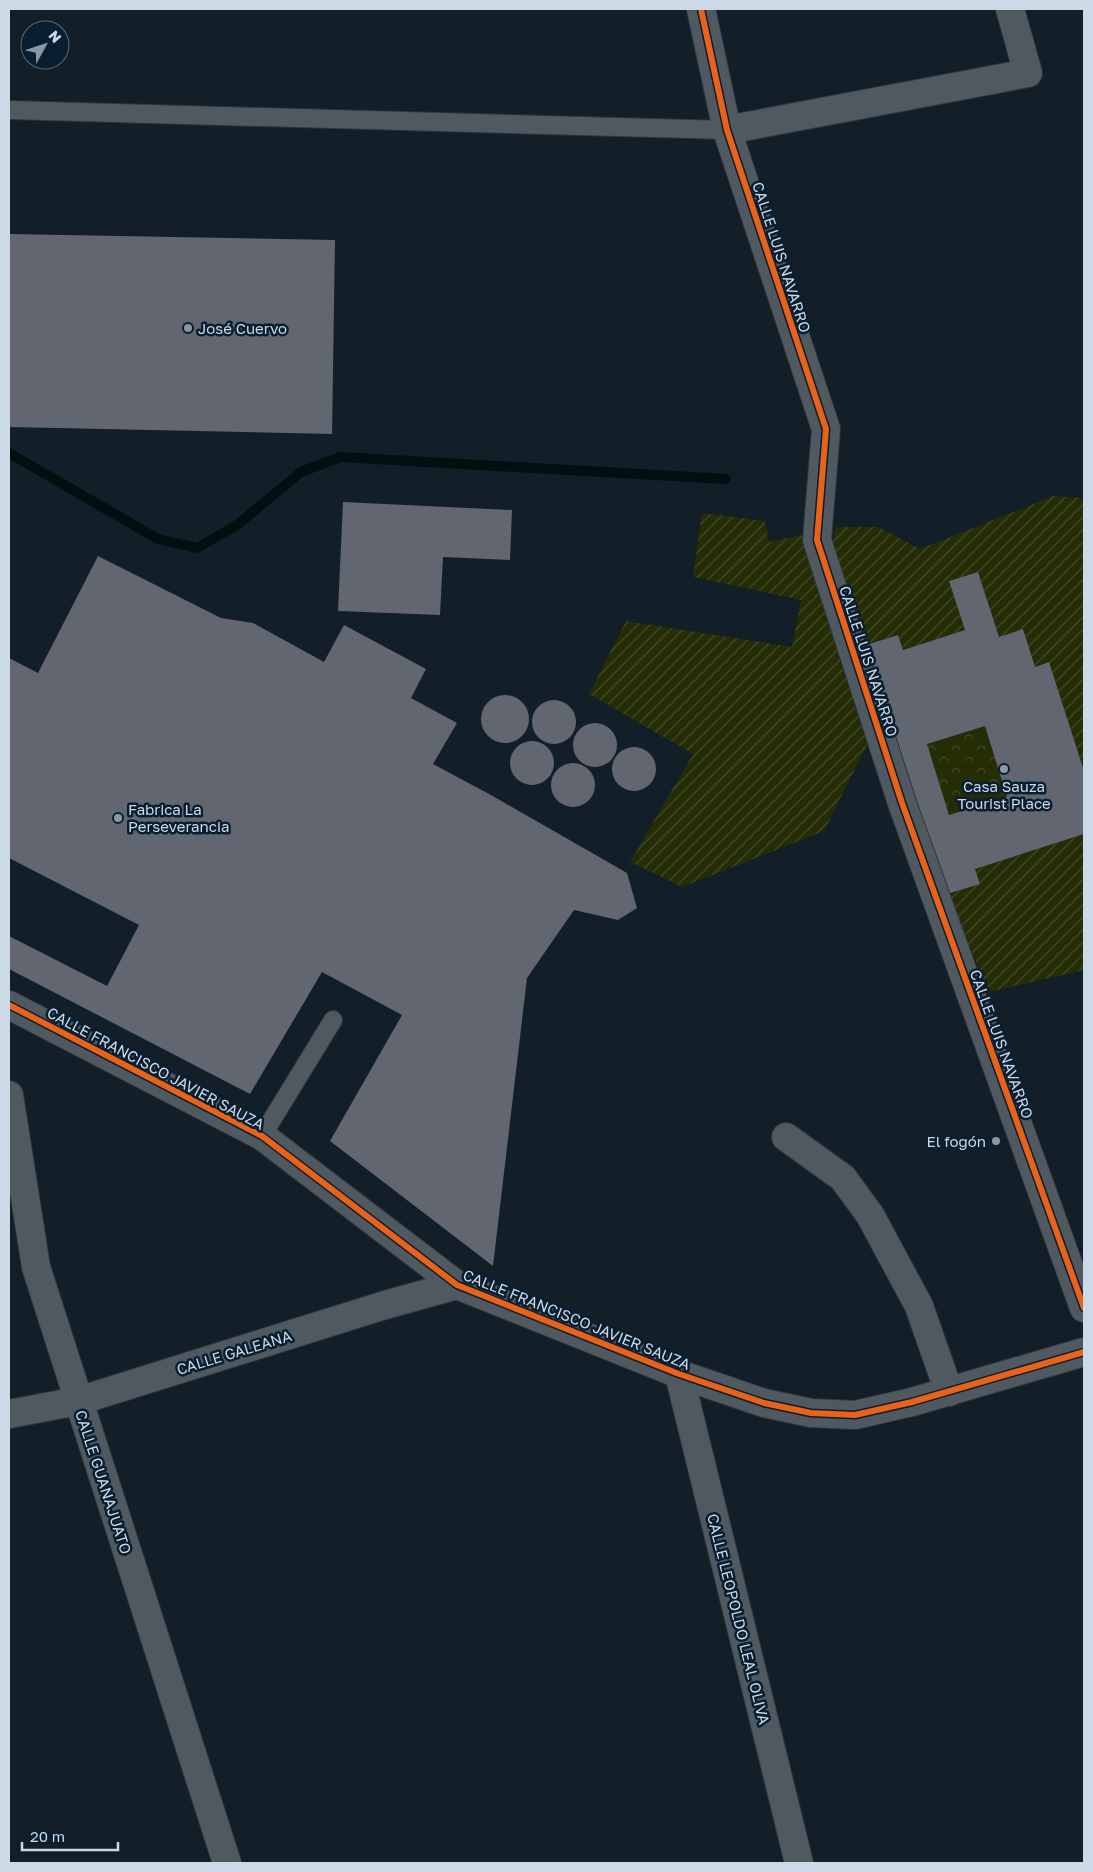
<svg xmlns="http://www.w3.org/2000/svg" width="1093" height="1872" font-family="'Golos Text',sans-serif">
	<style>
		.park { fill: url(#park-crowns) }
		.garden { fill: url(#garden-furrows) }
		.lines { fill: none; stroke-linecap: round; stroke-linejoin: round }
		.stream { stroke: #030e10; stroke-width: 10 }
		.building { fill: #626670; fill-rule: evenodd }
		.service-casing { stroke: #2f3740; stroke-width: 20 }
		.minor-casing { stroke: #2f3740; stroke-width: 30 }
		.service { stroke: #505960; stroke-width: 18 }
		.minor { stroke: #505960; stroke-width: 28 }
		.cycleway-casing { stroke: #091f31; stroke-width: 9 }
		.cycleway { stroke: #ea6118; stroke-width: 6 }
		.poi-dot { fill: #8b98a4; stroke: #091f31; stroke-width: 2 }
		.labels { text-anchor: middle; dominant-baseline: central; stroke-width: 5; stroke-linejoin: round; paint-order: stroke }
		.street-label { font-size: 15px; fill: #ccd9e6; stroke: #091f31 }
		.poi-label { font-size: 15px; fill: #ccd9e6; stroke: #091f31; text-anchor: start }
	</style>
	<defs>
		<pattern id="park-crowns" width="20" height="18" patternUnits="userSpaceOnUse" patternTransform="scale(1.25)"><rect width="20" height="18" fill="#252d05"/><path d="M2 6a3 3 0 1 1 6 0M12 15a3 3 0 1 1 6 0" fill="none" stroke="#434b29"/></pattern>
		<pattern id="garden-furrows" width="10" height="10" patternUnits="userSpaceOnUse" patternTransform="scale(1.25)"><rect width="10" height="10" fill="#252d05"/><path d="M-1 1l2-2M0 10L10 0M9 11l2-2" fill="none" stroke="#434b29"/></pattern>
	</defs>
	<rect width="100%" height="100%" fill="#121e28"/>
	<path class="park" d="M985,726L1007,797L949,815L927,744Z"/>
	<g class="garden">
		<path d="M1053,496L1084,498V771L1049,662L1035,667L1023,629L999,637L978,572L949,581L965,630L903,650L898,635L866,645L831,545L836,527H879L920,549Z"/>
		<path d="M702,513L765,521L769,542L802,535L871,737L824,831L682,887L630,862L693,754L589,694L626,621L792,647L801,600L693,577Z"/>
		<path d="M1084,834V970L989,992L947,894L980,884L975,869Z"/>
	</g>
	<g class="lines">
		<path class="stream" d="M9,453L158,539L197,548L237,525L301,472L340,457L726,479"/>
	</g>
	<g class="building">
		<path d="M9,234L335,240L332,434L9,427Z"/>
		<path d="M343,502L512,510L510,560L443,557L440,615L338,611Z"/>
		<path d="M98,556L221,618L253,623L324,662L344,625L426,669L411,698L457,723L433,764L491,795L627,873L637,908L618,920L574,910L527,978L493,1266L330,1141L402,1015L322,972L250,1094L9,969V936L107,986L139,925L9,858V658L38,673Z"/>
		<path d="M978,572L999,637L1023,629L1035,667L1049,662L1084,771V834L975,869L980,884L947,894L866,645L898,635L903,650L965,630L949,581ZM985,726L1007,797L949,815L927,744Z"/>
		<circle cx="505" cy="719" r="24"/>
		<circle cx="554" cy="722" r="22"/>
		<circle cx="595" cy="745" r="22"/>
		<circle cx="532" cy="763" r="22"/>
		<circle cx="634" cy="769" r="22"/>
		<circle cx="573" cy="785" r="22"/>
	</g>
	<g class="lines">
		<defs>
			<g id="service">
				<path d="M9,110L727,130"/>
				<path d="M262,1136L333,1020"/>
			</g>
			<g id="minor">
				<path d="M701,9L727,130L826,429L817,540L902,803L1084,1308"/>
				<path d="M727,130L1028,73L1010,9"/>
				<path d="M9,1005L262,1136L457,1285L679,1374L764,1403L811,1413L855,1415L912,1402L1084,1352"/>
				<path d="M9,1095L36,1267L227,1863"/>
				<path d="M786,1137L843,1178L870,1215L919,1306L949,1392"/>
				<path d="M679,1374L799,1863"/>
				<path d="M9,1414L78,1401L385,1305L457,1285"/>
			</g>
		</defs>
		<use href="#service" class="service-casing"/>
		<use href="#minor" class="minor-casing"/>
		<use href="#service" class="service"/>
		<use href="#minor" class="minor"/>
		<defs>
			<g id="cycleway">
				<path d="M701,9L727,130L826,429L817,540L902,803L1084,1308"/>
				<path d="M9,1005L262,1136L457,1285L679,1374L764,1403L811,1413L855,1415L912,1402L1084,1352"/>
			</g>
		</defs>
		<use href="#cycleway" class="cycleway-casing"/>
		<use href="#cycleway" class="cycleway"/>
	</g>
	<g class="poi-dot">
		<circle cx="188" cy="328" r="5"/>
		<circle cx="1004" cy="769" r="5"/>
		<circle cx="118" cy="818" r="5"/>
		<circle cx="996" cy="1141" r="5"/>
	</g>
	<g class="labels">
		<g class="street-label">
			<text transform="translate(782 257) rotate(72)">CALLE LUIS NAVARRO</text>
			<text transform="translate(869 661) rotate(72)">CALLE LUIS NAVARRO</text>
			<text transform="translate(1002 1044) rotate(70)">CALLE LUIS NAVARRO</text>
			<text transform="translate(156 1068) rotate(28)">CALLE FRANCISCO JAVIER SAUZA</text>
			<text transform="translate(577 1319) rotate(22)">CALLE FRANCISCO JAVIER SAUZA</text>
			<text transform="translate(234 1352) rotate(-17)">CALLE GALEANA</text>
			<text transform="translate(104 1482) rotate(72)">CALLE GUANAJUATO</text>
			<text transform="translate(739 1619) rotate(76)">CALLE LEOPOLDO LEAL OLIVA</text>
		</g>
		<g class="poi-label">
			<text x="198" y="328">José Cuervo</text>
			<text x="1004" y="786" text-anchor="middle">Casa Sauza<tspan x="1004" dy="17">Tourist Place</tspan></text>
			<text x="128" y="809">Fabrica La<tspan x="128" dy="17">Perseverancia</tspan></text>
			<text x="986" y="1141" text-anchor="end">El fogón</text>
		</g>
	</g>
	<rect width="1093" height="1872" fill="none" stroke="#ccd9e6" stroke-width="20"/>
	<g transform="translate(45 45) rotate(50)"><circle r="24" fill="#091f31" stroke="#576979"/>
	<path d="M0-4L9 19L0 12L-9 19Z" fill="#8b98a4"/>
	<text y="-8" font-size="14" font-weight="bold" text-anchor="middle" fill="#ccd9e6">N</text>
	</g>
	<path d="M22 1842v8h96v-8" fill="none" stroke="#ccd9e6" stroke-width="2.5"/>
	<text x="30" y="1842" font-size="15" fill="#ccd9e6" stroke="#091f31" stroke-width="4" paint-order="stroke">20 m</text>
</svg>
